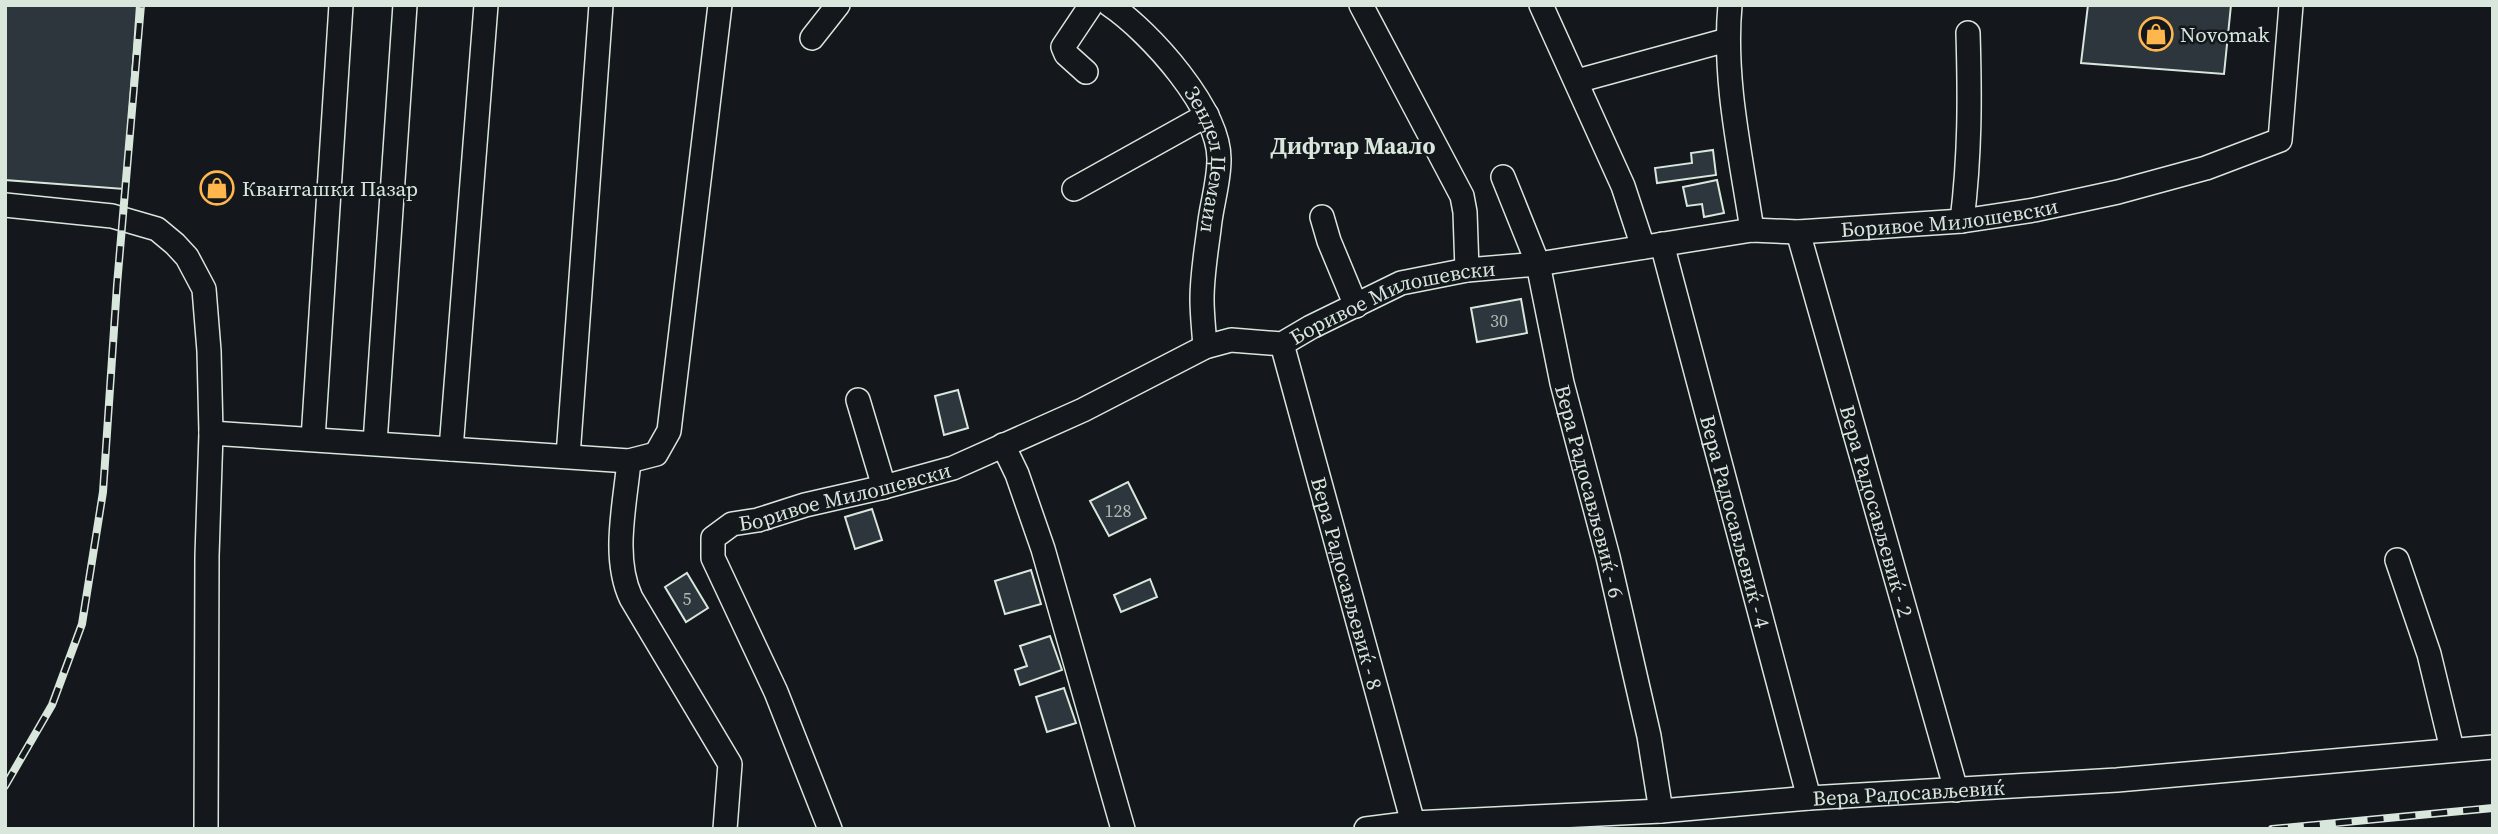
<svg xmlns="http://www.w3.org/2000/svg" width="2498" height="834" font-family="'Source Serif 4',serif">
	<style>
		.building { fill: #2c363c; stroke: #d8e6dc; stroke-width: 2 }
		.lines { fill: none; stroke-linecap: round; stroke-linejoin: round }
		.minor-casing { stroke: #d8e6dc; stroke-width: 26 }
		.minor { stroke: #14181c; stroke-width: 23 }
		.rail-casing { stroke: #d8e6dc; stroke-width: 8 }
		.rail { stroke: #14181c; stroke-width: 5; stroke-dasharray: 16; stroke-linecap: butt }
		.labels { text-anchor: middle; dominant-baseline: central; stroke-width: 5; stroke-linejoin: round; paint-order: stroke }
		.number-label { font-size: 18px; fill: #adbab4 }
		.poi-label { font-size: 21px; fill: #d8e6dc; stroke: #14181c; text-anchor: start }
		.street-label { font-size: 21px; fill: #d8e6dc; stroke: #14181c }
		.neighbourhood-label { font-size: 23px; font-weight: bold; fill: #d8e6dc; stroke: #14181c }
	</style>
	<rect width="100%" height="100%" fill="#14181c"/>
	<g class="building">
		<path d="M5,5H137L124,189L5,180Z"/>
		<path d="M2088,5H2231L2224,74L2081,63Z"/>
		<path d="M1713,150L1716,175L1657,183L1655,168L1692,163L1691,153Z"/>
		<path d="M1717,180L1724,213L1704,217L1702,204L1687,206L1683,187Z"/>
		<path d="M1521,299L1527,333L1477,342L1471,308Z"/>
		<path d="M958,390L968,428L944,435L935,396Z"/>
		<path d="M1128,482L1146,518L1109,536L1090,501Z"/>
		<path d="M872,509L882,540L855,549L845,517Z"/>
		<path d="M1031,570L1041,604L1005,614L995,581Z"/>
		<path d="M687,573L708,608L686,622L665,587Z"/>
		<path d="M1150,579L1157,597L1121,612L1114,595Z"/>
		<path d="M1050,636L1062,670L1020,685L1015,670L1027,666L1020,646Z"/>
		<path d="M1064,688L1076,723L1047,732L1036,697Z"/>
	</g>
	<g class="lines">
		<defs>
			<g id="minor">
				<path id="s1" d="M1110,5C1150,32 1220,110 1219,160C1219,183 1211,206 1209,229C1206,252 1202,276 1202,299C1202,315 1204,331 1205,347"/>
				<path d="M1361,5L1462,196L1465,212L1467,270"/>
				<path d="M1541,5L1623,186L1643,247"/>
				<path d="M1730,5C1723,80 1741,156 1752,230"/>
				<path d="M812,38L838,5"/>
				<path d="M1086,72L1066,54L1063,47L1091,5"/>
				<path d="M1577,81L1727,40"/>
				<path id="s2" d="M1503,177L1538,264L1562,383L1608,557L1649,736L1661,811"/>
				<path d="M1074,189L1207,115"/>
				<path d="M5,205L112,216L157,229L175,244L187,257L204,289L209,351L211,433L207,556L206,829"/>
				<path d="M1322,217L1329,241L1356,306"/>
				<path d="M1962,221C1970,155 1970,99 1968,33"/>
				<path id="s3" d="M1798,232L1956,790"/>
				<path id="s4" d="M1662,244L1809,798"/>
				<path id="s5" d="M1282,344L1413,823"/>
				<path d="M858,400L884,487"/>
				<path d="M211,433L629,461L656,454L669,431L720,5"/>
				<path d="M313,439L341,5"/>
				<path d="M375,443L405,5"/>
				<path d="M1003,445L1017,474L1043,549L1123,829"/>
				<path d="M451,449L486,5"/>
				<path d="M568,456L601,5"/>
				<path d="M629,461C625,505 612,557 631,598L730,764L725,829"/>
				<path d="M2397,560L2429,654L2452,749"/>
				<path id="s6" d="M830,829L776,692L713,558V538L732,524L758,520L805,505L884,487L953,468L1083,410L1205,347L1231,340L1282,344L1311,327L1401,283L1467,270L1538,264L1752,230L1798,232L1962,221L2034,210L2118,192L2206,168L2280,140L2291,5"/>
				<path id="s7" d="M1366,829L1413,823L1661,811L1809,798L2117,780L2493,747"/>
			</g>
		</defs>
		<use href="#minor" class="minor-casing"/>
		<use href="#minor" class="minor"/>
		<defs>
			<g id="rail">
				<path d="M5,786L52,705L82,624L103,492L117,285L141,5"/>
				<path d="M2272,829L2493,808"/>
			</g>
		</defs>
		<use href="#rail" class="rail-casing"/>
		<use href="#rail" class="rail"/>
	</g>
	<defs>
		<symbol id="shop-ring" viewBox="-11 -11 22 22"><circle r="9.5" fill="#14181c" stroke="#ffb74d" stroke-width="1.5"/><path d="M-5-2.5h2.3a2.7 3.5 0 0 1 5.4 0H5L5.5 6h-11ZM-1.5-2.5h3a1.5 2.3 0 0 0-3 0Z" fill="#ffb74d"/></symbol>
	</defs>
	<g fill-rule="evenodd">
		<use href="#shop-ring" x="2137" y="15" width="38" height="38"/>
		<use href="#shop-ring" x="198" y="169" width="38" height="38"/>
	</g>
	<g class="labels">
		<g class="number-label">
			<text x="1499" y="320">30</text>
			<text x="1118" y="510">128</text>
			<text x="687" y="598">5</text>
		</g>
		<g class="poi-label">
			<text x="2180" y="34">Novomak</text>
			<text x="242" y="188">Кванташки Пазар</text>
		</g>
		<g class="street-label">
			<text stroke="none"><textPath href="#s1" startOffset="192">Зендел Џемаил</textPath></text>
			<text stroke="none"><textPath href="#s6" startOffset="1612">Боривое Милошевски</textPath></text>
			<text stroke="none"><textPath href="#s6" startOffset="1045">Боривое Милошевски</textPath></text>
			<text stroke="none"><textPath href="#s2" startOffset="327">Вера Радосављевиќ - 6</textPath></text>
			<text stroke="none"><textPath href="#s6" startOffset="455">Боривое Милошевски</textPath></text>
			<text stroke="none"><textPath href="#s3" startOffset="290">Вера Радосављевиќ - 2</textPath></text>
			<text stroke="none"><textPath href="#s4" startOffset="287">Вера Радосављевиќ - 4</textPath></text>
			<text stroke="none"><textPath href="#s5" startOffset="248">Вера Радосављевиќ - 8</textPath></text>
			<text stroke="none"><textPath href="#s7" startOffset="544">Вера Радосављевиќ</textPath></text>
		</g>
		<g class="neighbourhood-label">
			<text x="1353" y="146">Дифтар Маало</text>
		</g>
	</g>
	<rect width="2498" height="834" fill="none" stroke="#d8e6dc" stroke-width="14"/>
</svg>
